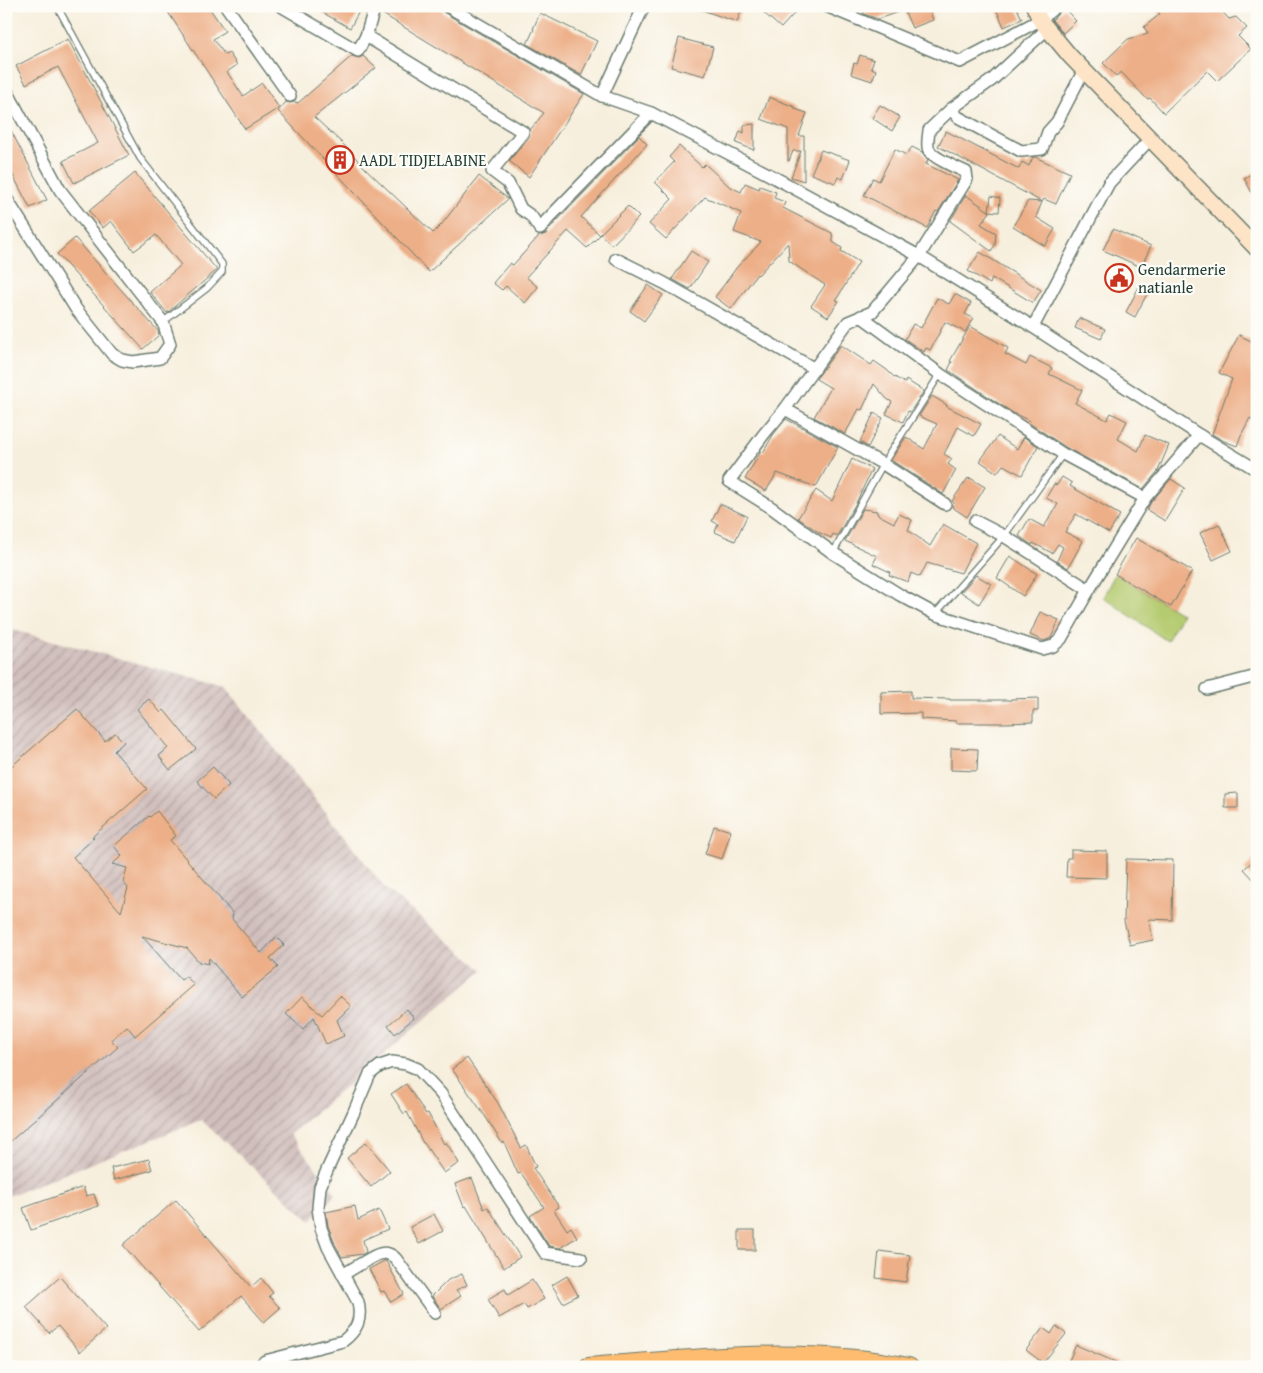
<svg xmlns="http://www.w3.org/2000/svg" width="1263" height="1373" font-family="'Gentium Book Plus',serif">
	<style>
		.industrial { fill: url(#industrial-furrows) }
		.pitch { fill: #b5cb70; stroke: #6a8452 }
		.building { fill: #edaf87 }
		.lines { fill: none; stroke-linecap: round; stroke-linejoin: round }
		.service-casing { stroke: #6b7b6f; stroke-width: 8 }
		.minor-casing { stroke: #6b7b6f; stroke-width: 14 }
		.secondary-casing { stroke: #6b7b6f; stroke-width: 18 }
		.trunk-casing { stroke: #6b7b6f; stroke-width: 20 }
		.service { stroke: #fff; stroke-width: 5.5 }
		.minor { stroke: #fff; stroke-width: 11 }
		.secondary { stroke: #fee4c6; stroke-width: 15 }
		.trunk { stroke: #fdbc70; stroke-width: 18 }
		.labels { text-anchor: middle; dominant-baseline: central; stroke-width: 4.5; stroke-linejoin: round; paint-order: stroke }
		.poi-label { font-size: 16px; fill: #1f3d34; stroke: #fdfcf7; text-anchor: start }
	</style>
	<defs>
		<pattern id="industrial-furrows" width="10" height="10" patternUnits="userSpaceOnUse" patternTransform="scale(1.25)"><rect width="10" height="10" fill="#d1bfbd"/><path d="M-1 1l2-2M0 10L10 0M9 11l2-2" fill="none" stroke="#a99c9a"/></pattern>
	</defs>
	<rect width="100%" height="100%" fill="#fdfcf7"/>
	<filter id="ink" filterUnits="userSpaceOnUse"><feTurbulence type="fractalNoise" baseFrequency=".02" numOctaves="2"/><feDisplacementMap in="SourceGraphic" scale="10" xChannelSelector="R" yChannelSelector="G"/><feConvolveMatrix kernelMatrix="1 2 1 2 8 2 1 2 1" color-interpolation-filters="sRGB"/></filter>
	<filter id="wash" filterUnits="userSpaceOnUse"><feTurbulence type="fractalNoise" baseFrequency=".0096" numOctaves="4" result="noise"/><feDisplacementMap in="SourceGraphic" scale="20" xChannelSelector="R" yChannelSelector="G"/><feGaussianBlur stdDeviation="1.12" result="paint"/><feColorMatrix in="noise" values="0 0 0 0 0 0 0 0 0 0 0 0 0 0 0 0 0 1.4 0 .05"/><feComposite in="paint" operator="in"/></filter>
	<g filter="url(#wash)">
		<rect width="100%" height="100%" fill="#f7efdd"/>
		<path class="industrial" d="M6,628L226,687L386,889L483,970L290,1134L336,1194L311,1221L201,1120L6,1197Z"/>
		<path class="pitch" d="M1115,574L1182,614L1167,641L1103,597Z"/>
		<g id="blocks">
			<g class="building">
				<path d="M164,6H208L225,31L213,39L225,55L229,53L237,65L227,72L243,96L262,83L279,108L245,129Z"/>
				<path d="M311,6H362L350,28Z"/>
				<path d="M382,6H440L443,12L584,94L529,177L509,161L529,137L530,130L544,113L381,13Z"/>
				<path d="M696,6H743L737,22L696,8Z"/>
				<path d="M756,6H801L781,28Z"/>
				<path d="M861,6H928L933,20L912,28L904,10L878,19L864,14Z"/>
				<path d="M995,6H1016L1022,19L1004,27Z"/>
				<path d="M1152,6H1217L1229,19L1236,17L1247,28L1238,36L1251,49L1217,81L1207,71L1164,113L1150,98L1147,99L1121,72L1116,76L1103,63L1128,39L1148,34L1144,27L1160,14Z"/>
				<path d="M1064,8L1076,21L1063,33L1052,20Z"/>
				<path d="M540,13L597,41L581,75L527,44L534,29H533Z"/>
				<path d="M679,38L713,47L705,76L671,67Z"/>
				<path d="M68,39L129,155L74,183L63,161L98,143L58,67L26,84L16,66Z"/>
				<path d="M860,55L874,60L871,68L876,70L872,81L851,74L854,63L857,64Z"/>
				<path d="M352,56L359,58L363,56L376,68L314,117L342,143L364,167L433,233L442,224L479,176L508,199L429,272L278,111L286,102L290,103L295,102L298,103Z"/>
				<path d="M769,97L795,107V109L807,113L799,136H804V181L791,177L801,151H793L789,161H788V129L761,119Z"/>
				<path d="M880,105L900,117L892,131L872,118Z"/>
				<path d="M6,121L47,200L30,208L6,162Z"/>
				<path d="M754,124V150L736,143L740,131L744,133V125Z"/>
				<path d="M946,131L1019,169L1022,162L1029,166L1033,157H1035L1070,173L1056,204L1044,199L1042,202L938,146Z"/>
				<path d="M639,136L647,144L581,217L600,235L587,248L568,231L526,277L538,287L525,303L506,286L502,290L493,283L510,263L513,265L539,236L546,234L553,225Z"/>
				<path d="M679,146L702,167L705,164L729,186L741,192L745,183L759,189L760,186L776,192L774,198L785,202L783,208L832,233L833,242L842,248L841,251L859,262L836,300L839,301L828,317L811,306L825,285L789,261L788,243L758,275L757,274L731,309L715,297L737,267L761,242L734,232L741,213L705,197L666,239L649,224L672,199L655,182L674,162L669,157Z"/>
				<path d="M912,147L922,152L928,160L926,164L958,180L938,212L936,211L927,228L864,195L873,178L879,181L895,149L906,155Z"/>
				<path d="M821,150L850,160L843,179L838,177L835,183L811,174Z"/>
				<path d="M1257,171V202L1244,178Z"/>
				<path d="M135,173L217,270L167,313L150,292L181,265L156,235L134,251L111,221L103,228L89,211Z"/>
				<path d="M966,195L990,212L981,224L996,233L995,245L991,251L950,221Z"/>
				<path d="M991,196L1000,198L999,212L989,211Z"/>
				<path d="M1028,201L1042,202L1036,217L1055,229L1045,246L1013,226Z"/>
				<path d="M628,206L639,217L612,245L600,234Z"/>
				<path d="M1113,229L1151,246L1141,267L1103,250Z"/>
				<path d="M75,238L158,331L159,335L143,349L57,254Z"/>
				<path d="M691,251L708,262L690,289L672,279Z"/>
				<path d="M980,252L1041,290L1033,303L992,278L990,284L968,271Z"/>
				<path d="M648,285L663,295L644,321L630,311Z"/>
				<path d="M1139,287L1148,292L1135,317L1126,312Z"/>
				<path d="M955,294L971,303L965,314L973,318L965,332L945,322L930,350L926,348L924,352L905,339L913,324L921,328L937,298L949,304Z"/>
				<path d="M1079,318L1105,329L1101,339L1075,328Z"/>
				<path d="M970,326L1008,348L1005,354L1026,365L1030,357L1052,368L1049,374L1082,390L1075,403L1107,420L1111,413L1127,421L1118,439L1138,451L1145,435L1169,445L1158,471L1143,489L1067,448L1029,423L1030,421L1013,413L948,370L952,362L950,361Z"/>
				<path d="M1239,335L1257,344V422L1250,418L1241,435L1237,446L1224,441L1212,434L1232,379L1219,373Z"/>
				<path d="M841,345L871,365L874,361L887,370L893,376L905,383L906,380L924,391L910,412L908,411L903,422L886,414L892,402L887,399L874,384L862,410L859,409L845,434L814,417L831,388L816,379Z"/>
				<path d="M932,396L947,405L946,406L981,424L974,436L958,427L944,454L952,459L948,464L956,470L943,494L891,460L906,437L924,449L937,424L919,416Z"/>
				<path d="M874,413L883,418L868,447L860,442Z"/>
				<path d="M786,419L838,447L816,487L777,473L766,491L745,479L761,451L763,453L773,435Z"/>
				<path d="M998,436L1017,449L1024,437L1038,446L1022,475L1003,465L997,473L980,461Z"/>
				<path d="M852,459L872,469L856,503L837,536L833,534L831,538L820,533L798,518L816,490L832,501Z"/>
				<path d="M1062,477L1072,483L1070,486L1120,515L1109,533L1076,514L1065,532L1083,541L1068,568L1057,561L1063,547L1058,544L1052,553L1033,543L1032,545L1019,536L1029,519L1044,527L1058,504L1046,498L1054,484L1057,485Z"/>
				<path d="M968,478L969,479L970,478L985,487L967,517L952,507L954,503L952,501Z"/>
				<path d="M1171,479L1185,488L1165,521L1147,510L1151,502Z"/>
				<path d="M720,504L747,516L735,541L715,532L718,524L712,521Z"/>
				<path d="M863,509L877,511V514L894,523L899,514L912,520L908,530L930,546L943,524L976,543L961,573L927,563L920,577L911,573L908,582L889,575L890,572L873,564L877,556L845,541Z"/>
				<path d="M1219,524L1232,551L1213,560L1200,533Z"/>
				<path d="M1136,538L1192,571L1171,607L1115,574Z"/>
				<path d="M1010,556L1037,574L1023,596L997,578Z"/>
				<path d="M976,575L991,584L979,604L961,592Z"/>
				<path d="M1040,612L1059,620L1051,638L1044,641L1030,635Z"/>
				<path d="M911,691V698L950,699V700H1011V699L1038,698V711H1033V722L1005,723H956V721L921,719V713L881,714V692Z"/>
				<path d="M149,699L161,713L164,710L196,749L170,770L159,756L168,748L137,709Z"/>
				<path d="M77,709L105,741L115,733L124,742L114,751L147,789L92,837L94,838L73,857L121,912L128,888L123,882L127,868L112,864L122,856L114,846L149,816L150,817L157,811L176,836L170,840L233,914L232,919L261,953L276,937L284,945L270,958L278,967L242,997L209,958L208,964L199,962L187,948L142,936L181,980L186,976L194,985L135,1036L127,1026L111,1040L118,1047L6,1145V771Z"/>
				<path d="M951,748L978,749L977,771L951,770Z"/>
				<path d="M213,767L229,785L214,799L197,781Z"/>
				<path d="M1238,793V808H1225V794Z"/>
				<path d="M714,826L731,831L722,859L705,854Z"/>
				<path d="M1071,850L1107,851V878L1066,877L1067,858H1071Z"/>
				<path d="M1257,857V883L1244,869Z"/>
				<path d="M1126,859L1173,860L1172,920L1149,919L1153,940L1130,945L1124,921Z"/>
				<path d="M340,996L351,1006L337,1020L344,1036L326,1044L314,1017L303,1029L286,1014L302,997L322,1015Z"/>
				<path d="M407,1009L414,1018L395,1034L388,1025Z"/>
				<path d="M467,1058L498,1103L521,1148L526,1145L536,1167L533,1168L559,1207L554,1210L567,1230L571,1227L577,1237L560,1248L549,1246L530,1216L544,1207L521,1173L518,1174L504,1142L502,1143L487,1119L452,1069Z"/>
				<path d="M406,1084L426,1114L428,1113L444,1144L446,1142L459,1163L444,1173L424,1143H423L407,1112L404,1114L391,1094Z"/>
				<path d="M366,1142L390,1171L371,1187L347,1158Z"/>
				<path d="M149,1159L152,1170L114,1180L111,1168Z"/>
				<path d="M472,1178L484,1209L488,1207L520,1257L504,1268L466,1206L464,1207L455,1184Z"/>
				<path d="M83,1187L86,1196L94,1194L98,1206L31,1230L23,1208Z"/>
				<path d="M176,1200L251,1287L261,1278L273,1293L269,1296L280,1308L264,1322L241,1296L199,1332L123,1245Z"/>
				<path d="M355,1206L358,1220L379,1210L388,1229L363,1240L366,1252L363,1254L342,1257L335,1244L328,1226L326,1212Z"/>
				<path d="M434,1214L443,1231L419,1244L410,1227Z"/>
				<rect x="739" y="1230" width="16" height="20"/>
				<path d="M879,1251L910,1255L906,1282L876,1278Z"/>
				<path d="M384,1261H386L404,1294L391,1302L384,1291L381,1292L369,1269Z"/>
				<path d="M462,1274L467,1285L456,1290L461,1296L441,1309L432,1296L448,1280Z"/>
				<path d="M567,1276L578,1295L563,1303L552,1285Z"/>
				<path d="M60,1277L106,1329L80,1352L58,1326L49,1333L26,1307Z"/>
				<path d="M532,1280L544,1299L527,1309L524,1304L499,1318L488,1299L505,1289L508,1295Z"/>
				<path d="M1056,1326L1066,1334L1043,1363L1026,1350L1043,1328L1051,1334Z"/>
				<path d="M1076,1345L1127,1367H1066Z"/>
			</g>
		</g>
	</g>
	<g filter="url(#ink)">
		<use href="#blocks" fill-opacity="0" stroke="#6b7b6f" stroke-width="1"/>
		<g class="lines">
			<defs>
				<g id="service">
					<path d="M57,6L140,158L222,264V272L207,288L163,322"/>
					<path d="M833,553L883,464L940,374"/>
					<path d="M935,614L1004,536L1063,454"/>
				</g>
				<g id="minor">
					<path d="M226,6L290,96"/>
					<path d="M281,6L358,51L366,36L375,6"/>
					<path d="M447,6L602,96L651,113L768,174L919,256L1033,327L1199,435L1257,470"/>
					<path d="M826,6L960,62L1040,20L1056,6"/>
					<path d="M1047,29L992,80L951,109L929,130C929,135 926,145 929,150C933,158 957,168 966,172L967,179L919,256L872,312L848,322L785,409L764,434L729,481L772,508L833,553L900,595L935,614L1042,649L1053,646L1061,639L1089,590L1145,498L1199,435"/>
					<path d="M366,36L523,132L492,171L508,183L521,209L531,216L540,229L547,220L651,113"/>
					<path d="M6,89L60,190L163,322L170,344L160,358L133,362L122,360L112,354L76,309L6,198"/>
					<path d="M602,96L644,6"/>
					<path d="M951,109L958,117L1021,151L1042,149L1048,132L1057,122L1084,70"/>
					<path d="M616,259L664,283L815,369"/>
					<path d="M861,316L940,374L1063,454L1145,498"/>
					<path d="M1033,327L1109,183L1150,139"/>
					<path d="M785,409L883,464L945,504"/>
					<path d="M975,521L1004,536L1089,590"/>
					<path d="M1207,689L1257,676"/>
					<path d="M343,1275C350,1270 357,1266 364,1262C375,1255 386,1248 396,1259L435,1313"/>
					<path d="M258,1367L265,1361L343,1341C357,1330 362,1320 358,1302L328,1247L321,1228L318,1208L320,1187L328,1168L353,1114L370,1074L380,1066L392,1062L406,1064L418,1069L441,1094L545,1253L581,1258"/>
				</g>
				<path id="secondary" d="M1034,6L1040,20L1070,56L1257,249"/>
				<path id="trunk" d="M588,1367C677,1360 767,1350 856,1359C874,1360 892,1364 909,1367"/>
			</defs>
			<use href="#service" class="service-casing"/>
			<use href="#minor" class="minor-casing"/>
			<use href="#secondary" class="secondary-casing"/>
			<use href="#trunk" class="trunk-casing"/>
			<use href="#service" class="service"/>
			<use href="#minor" class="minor"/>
			<use href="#secondary" class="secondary"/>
			<use href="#trunk" class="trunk"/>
		</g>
	</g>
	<defs>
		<symbol id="building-ring" viewBox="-11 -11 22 22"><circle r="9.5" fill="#fdfcf7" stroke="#c8321e" stroke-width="1.5"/><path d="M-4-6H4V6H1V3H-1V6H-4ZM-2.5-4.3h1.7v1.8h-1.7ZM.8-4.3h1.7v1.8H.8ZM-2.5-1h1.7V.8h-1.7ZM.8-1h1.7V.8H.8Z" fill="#c8321e"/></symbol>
		<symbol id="civic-ring" viewBox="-11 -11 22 22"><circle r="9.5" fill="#fdfcf7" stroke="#c8321e" stroke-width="1.5"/><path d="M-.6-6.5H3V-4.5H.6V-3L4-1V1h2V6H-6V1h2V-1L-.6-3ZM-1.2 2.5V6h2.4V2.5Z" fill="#c8321e"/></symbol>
	</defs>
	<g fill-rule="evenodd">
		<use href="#building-ring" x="324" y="144" width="32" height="32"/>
		<use href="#civic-ring" x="1103" y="262" width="32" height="32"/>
	</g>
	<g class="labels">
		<g class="poi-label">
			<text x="359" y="160">AADL TIDJELABINE</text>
			<text x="1138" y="269">Gendarmerie<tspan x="1138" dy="18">natianle</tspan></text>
		</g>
	</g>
	<rect width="1263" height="1373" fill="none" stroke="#fdfcf7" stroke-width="25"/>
</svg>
